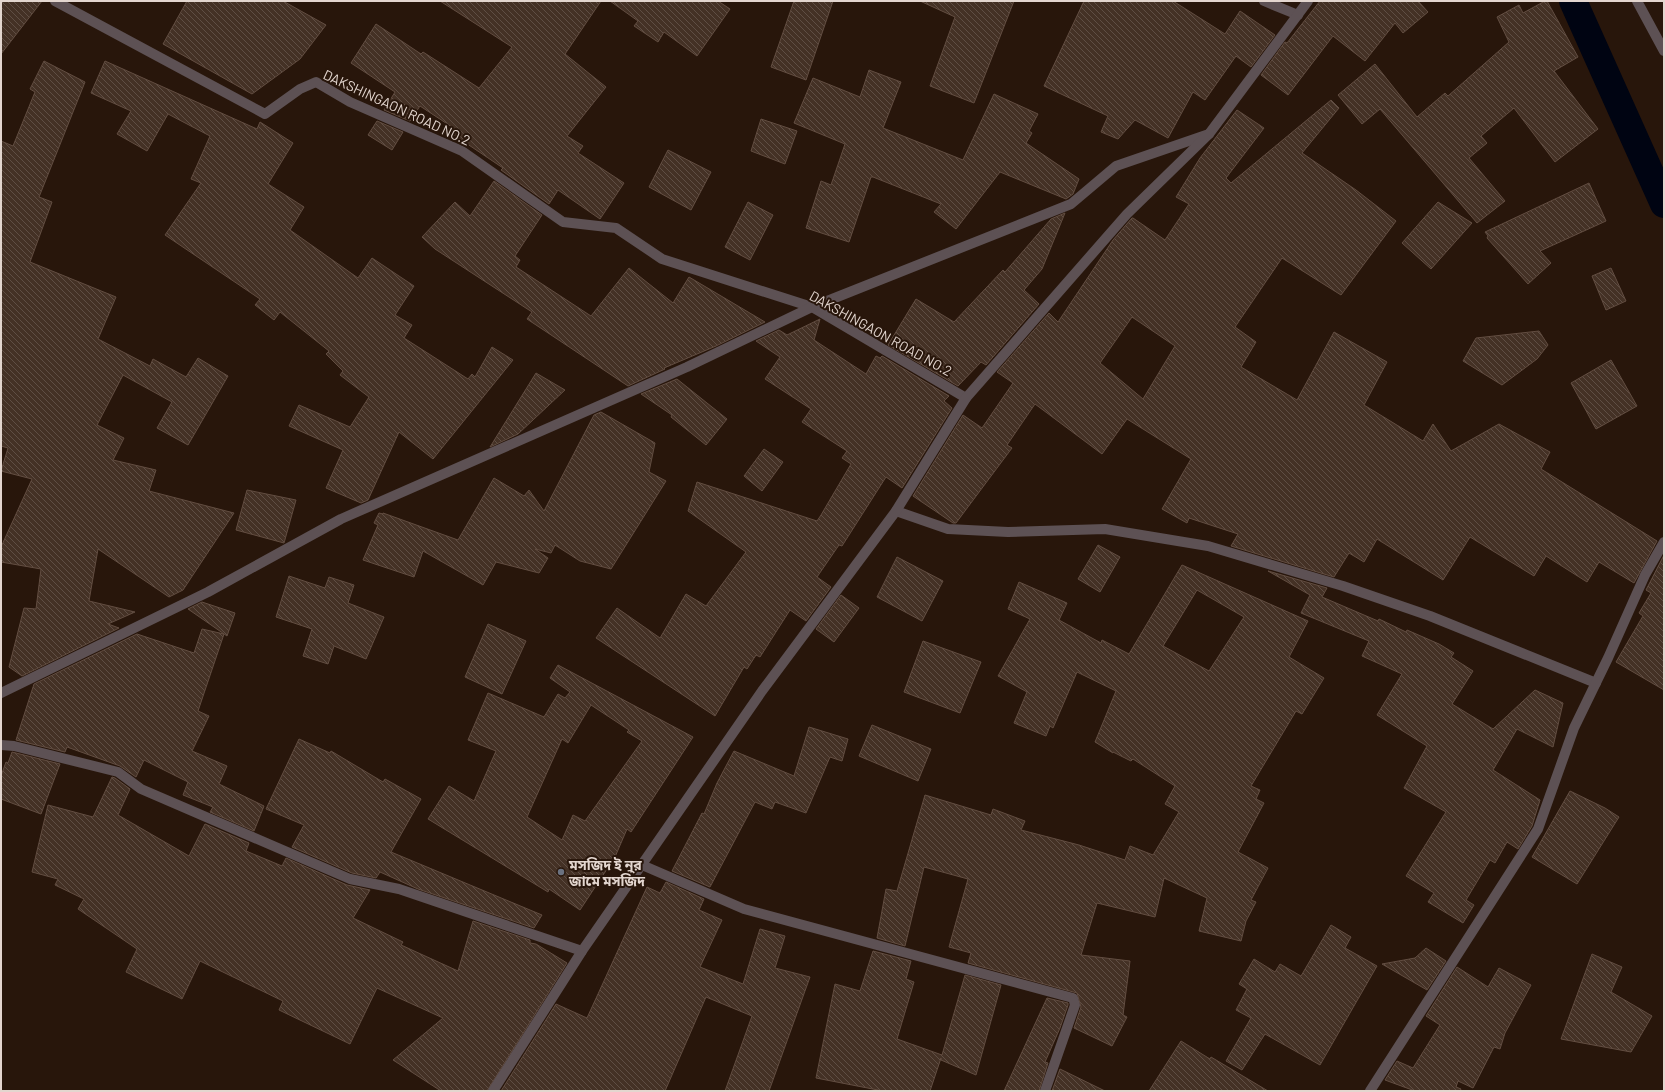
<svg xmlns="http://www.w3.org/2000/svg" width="1665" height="1092" font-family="Barlow,'Noto Sans Bengali',sans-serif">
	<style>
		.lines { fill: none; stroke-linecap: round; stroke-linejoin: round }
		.canal { stroke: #000412; stroke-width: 28 }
		.building { fill: url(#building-back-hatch); stroke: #624d41; fill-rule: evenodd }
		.minor { stroke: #5d5154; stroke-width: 10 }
		.tertiary { stroke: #5d5154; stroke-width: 10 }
		.worship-dot { fill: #6b7280; stroke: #28160b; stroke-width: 1.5 }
		.labels { text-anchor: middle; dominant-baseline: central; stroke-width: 4; stroke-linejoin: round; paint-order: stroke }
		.street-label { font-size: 14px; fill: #e3d6cf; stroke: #28160b }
		.poi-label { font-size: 14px; font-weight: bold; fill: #e3d6cf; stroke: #28160b; text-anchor: start }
	</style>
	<defs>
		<pattern id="building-back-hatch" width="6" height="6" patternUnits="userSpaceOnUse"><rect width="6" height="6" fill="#443125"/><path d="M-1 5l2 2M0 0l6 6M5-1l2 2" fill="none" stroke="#5f4e44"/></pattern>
	</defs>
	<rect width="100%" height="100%" fill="#28160b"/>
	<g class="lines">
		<path class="canal" d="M1573,1L1664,204"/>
	</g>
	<g class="building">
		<path d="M1,1H42L1,54Z"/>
		<path d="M187,1H283L326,25L300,59L252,94L163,44Z"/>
		<path d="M440,1H601L565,54L606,87L567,136L583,146L578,153L624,183L600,219L558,190L549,204L501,170L503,168L451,133L455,129L420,106L410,121L384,110L395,92L351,63L376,24L421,54L423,52L479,88L512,47Z"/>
		<path d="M610,1H718L730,9L697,56L664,32L658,42L634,26L638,21Z"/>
		<path d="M794,1H833L806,80L771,67Z"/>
		<path d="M920,1H1014L974,103L930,86L955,17Z"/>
		<path d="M1084,1H1173L1225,34L1240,11L1275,35L1251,67L1236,56L1205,100L1193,92L1168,138L1135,120L1118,139L1101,132L1108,116L1044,86Z"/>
		<path d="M1320,1H1418L1428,12L1403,33L1395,23L1365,61L1333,36L1288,95L1261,75L1285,42L1287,43Z"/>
		<path d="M1545,1H1547L1578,57L1554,71L1598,129L1555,162L1514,108L1481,136L1487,143L1469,158L1505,201L1477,223L1380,109L1362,124L1338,95L1375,64L1417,117L1445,93L1448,96L1509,42L1497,17L1519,5L1523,13Z"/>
		<path d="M44,61L85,82L39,197L52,202L30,262L116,297L98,339L150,366L153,359L186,377L198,358L228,376L188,445L157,428L172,402L123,375L97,425L124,438L113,460L156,470L149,491L234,513L183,590L169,597L98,549L89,601L135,612L108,624L119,628L22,676L9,667L24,608L36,609L41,569L1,562V547L32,479L1,471L8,448L1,446V141L13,146L35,92L30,89Z"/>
		<path d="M105,61L257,129L260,122L293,143L268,184L304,207L290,230L358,278L372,258L414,286L395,315L412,325L404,338L468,379L472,374L475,377L492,347L513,360L433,459L399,432L368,500L361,503L326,488L343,450L289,426L299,405L350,427L369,397L340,375L343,371L326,354L329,351L280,312L274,320L255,305L260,299L165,235L201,183L191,179L210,136L168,114L147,151L117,134L131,111L91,93Z"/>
		<path d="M869,70L901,82L883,128L963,160L994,94L1038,114L1029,131L1032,133L1026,143L1079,179L1073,194L1066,199L1000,172L956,229L934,212L941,204L873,177H871L849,242L806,228L821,181L831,185L845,144L794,123L813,78L860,97Z"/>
		<path d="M1331,100L1339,108L1302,153L1356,190L1396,221L1341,295L1282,258L1235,327L1256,342L1241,367L1297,400L1334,332L1387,362L1364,405L1423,441L1433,424L1451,451L1499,424L1550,452L1541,469L1657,541L1634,583L1599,562L1587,582L1546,556L1534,576L1470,537L1443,580L1377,539L1364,562L1349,553L1334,577L1231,546L1238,534L1189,518L1187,523L1162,509L1191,459L1127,419L1102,454L1035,404L1007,445L1012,448L956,523H953L913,496L963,415L982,428L1013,383L997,372L1049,313L1058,322L1113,240L1132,218H1133L1165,240L1189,204L1176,197L1200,158L1237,110L1264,128L1226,178L1231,183ZM1132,317L1175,346L1143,399L1100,363Z"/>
		<path d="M761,119L797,131L785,164L751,151Z"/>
		<path d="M377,121L403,132L392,150L368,135Z"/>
		<path d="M668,150L711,172L691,210L649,187Z"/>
		<path d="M494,181L542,215L515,256L520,260L516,267L591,316L629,268L673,303L689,277L765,322L716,346L664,368L665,369L628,386L527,319L532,312L435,249L422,237L455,202L470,216Z"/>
		<path d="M1589,183L1606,221L1540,251L1551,263L1528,284L1487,238L1488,236L1485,232Z"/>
		<path d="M748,202L773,215L750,260L725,247Z"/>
		<path d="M1438,202L1472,223L1431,269L1402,243Z"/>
		<path d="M1065,213L1042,269L1024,290L1039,304L986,365L981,362L958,386L888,345L916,299L954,322L1003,270L1005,272L1051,219Z"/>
		<path d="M1611,268L1626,301L1606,310L1592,276Z"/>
		<path d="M820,319L814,340L866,374L876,356L880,358L882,356L949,396L944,401L952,408L902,488L886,477L842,546L839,545L817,577L831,587L806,621L790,610L760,657L756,655L747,669L744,667L715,716L596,638L617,608L660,638L686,594L706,606L746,552L688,511L697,482L817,521L821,515L851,464L842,458L847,451L802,422L811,409L765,379L780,357L756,341L779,330L787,335Z"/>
		<path d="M1539,331L1548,345L1537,359L1502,385L1463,361L1476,338Z"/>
		<path d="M1611,360L1637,406L1596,429L1571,383Z"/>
		<path d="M536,373L565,390L518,434L490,447Z"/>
		<path d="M677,379L727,419L706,445L671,417L672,415L641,394Z"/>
		<path d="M601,412L655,443L649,472L666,481L611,569L580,561L555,545L551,553L535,549L548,558L539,573L496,562L483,585L423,551L414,577L363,560L378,525L374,523L379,513L383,514V513L458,540L494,478L524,496L529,490L544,511L594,415Z"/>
		<path d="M764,449L783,462L762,491L744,476Z"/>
		<path d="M247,490L296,500L284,543L236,530Z"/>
		<path d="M1098,545L1120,557L1100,592L1078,579Z"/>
		<path d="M1664,555V690L1616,662L1643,616L1639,613L1651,593L1646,590Z"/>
		<path d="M897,557L943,581L922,621L877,597Z"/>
		<path d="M1182,565L1308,621L1289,657L1324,678L1302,714L1296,711L1251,786L1260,790L1256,799L1264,803L1238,852L1268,868L1251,900L1256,902L1246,921L1241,941L1199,931L1207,898L1164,878L1155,917L1097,903L1081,955L1130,961L1123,1015L1127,1017L1112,1046L1074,1028L1081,1007L1077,993L968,963L971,953L949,947L968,879L924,867L905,946L877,938L886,889L897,891L925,795L991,815L993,809L1025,821L1021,830L1079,845L1125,860L1130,846L1153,855L1179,812L1165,804L1175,786L1133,759L1131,761L1113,752V753L1095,742L1116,691L1077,672L1053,728L1050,726L1046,736L1014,723L1027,692L998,676L1030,619L1008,609L1019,582L1067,603L1059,620L1101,643L1102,640L1129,654ZM1197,590L1244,617L1209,671L1163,646Z"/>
		<path d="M1268,571L1327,588L1322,597L1378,621L1379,619L1406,632L1407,630L1439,644L1454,653L1451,657L1473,671L1452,704L1493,729L1535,690L1563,703L1553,747L1517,729L1493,770L1540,800L1532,826L1518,849L1507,842L1495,863L1490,860L1466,900L1474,905L1463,923L1428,902L1434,893L1406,876L1446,812L1404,788L1427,746L1377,715L1402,674L1362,656L1369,641L1301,613L1310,595Z"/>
		<path d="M289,576L325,588L329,577L354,585L348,603L384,617L366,659L334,646L328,664L303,656L312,629L276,617Z"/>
		<path d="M841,595L859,608L834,642L816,629Z"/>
		<path d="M202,602L235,613L227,636L188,609Z"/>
		<path d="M488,624L526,641L502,694L465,677Z"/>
		<path d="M202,629L224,634L198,711L209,716L192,751L227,766L219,784L264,806L254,831L210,812L213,807L183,795L188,782L144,760L136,777L120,766L67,747L65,752L16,740L34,684L137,634L194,653Z"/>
		<path d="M923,641L981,662L960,713L904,692Z"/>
		<path d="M558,665L693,737L631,832L627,829L615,857L580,910L549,889L548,892L428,819L449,786L474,801L496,751L468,740L488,693L544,717L558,694L565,698L570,692L550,678ZM591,705L629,730L627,732L642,741L585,821L573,815L562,840L527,817L562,739L568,743Z"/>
		<path d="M872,725L931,749L918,781L859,756Z"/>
		<path d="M809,727L848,739L842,761L830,757L806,813L775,802L772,809L755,802L710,887L672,871L702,813L704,814L717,783L734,751L794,776Z"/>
		<path d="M299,739L330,753L331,751L383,782L385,779L421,799L391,852L542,915L534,928L418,889L380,872L376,878L352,873L292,847L304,825L266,809Z"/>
		<path d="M12,752L60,764L41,814L1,799V776L6,762L8,763Z"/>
		<path d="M112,777L115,778L130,789L118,815L189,856L205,824L249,843L246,851L282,866L286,858L347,885L370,890L353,918L403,942L401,945L458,971L473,921L530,940V943L536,944L567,963L487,1091H441L393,1060L443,1018L377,988L350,1044L279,1010L283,1001L200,961L182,999L126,972L137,949L78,909L84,899L55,885L58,879L32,872L48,805L93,817Z"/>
		<path d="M1570,791L1605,808L1619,817L1577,884L1532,857Z"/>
		<path d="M666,882L704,899L699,910L722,920L700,967L743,984L760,929L785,936L775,968L810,977L769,1091H725L752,1016L706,997L665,1091H501L556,1004L587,1018L647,887L660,893Z"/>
		<path d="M1331,925L1351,937L1345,948L1377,966L1320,1065L1265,1034L1242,1070L1226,1061L1251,1018L1236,1010L1247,989L1239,984L1254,959L1275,972L1280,964L1301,976Z"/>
		<path d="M1426,948L1446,961L1427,990L1382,964L1415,958Z"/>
		<path d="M873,951L911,961L906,979L914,982L897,1039L942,1055L965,975L1001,985L976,1075L941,1060V1058L930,1091H883L816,1078L835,984L860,991Z"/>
		<path d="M1592,954L1622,967L1611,992L1652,1016L1631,1052L1561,1039Z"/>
		<path d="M1457,967L1488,987L1499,968L1531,985L1505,1033L1500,1049L1494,1047L1473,1088L1458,1081L1456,1087L1461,1089L1460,1091H1415L1385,1080L1397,1061L1413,1068L1440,1025L1426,1016Z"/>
		<path d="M1047,998L1068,1003V1005L1060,1028L1045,1062L1048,1063L1039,1091H1004Z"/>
		<path d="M1181,1041L1210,1059L1211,1057L1268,1091H1149Z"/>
		<path d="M1060,1069L1105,1091H1052Z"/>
	</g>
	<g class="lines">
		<g class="minor">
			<path d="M55,1L265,114L300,89L316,82L350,102L462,151L563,222L616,228L662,259L812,307L966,398"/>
			<path d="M1264,1L1298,15"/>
			<path d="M1637,1L1664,51"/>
			<path d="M896,511L948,529L1008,532L1105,529L1208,546L1343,586L1430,616L1596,683"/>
			<path d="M1,693L208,592L341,519L687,367L812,307L1071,204L1116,166L1209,134"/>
			<path d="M1,745L14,746L118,772L141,789L350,879L399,889L582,951"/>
			<path d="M642,865L744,909L1073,998L1075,1005L1045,1091"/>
			<path d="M1370,1091L1538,829L1574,728L1608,658L1645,575L1664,542"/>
		</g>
		<path class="tertiary" d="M493,1091L582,951L762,691L896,511L966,398L1127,214L1209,134L1308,1"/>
	</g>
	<circle class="worship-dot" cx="561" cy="872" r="4"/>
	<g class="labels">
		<g class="street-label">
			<text transform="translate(397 107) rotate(25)">DAKSHINGAON ROAD NO.2</text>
			<text transform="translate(881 333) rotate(29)">DAKSHINGAON ROAD NO.2</text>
		</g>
		<g class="poi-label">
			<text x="569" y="864">মসজিদ ই নুর<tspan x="569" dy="16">জামে মসজিদ</tspan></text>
		</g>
	</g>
	<rect width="1665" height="1092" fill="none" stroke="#e3d6cf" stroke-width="4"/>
</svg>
